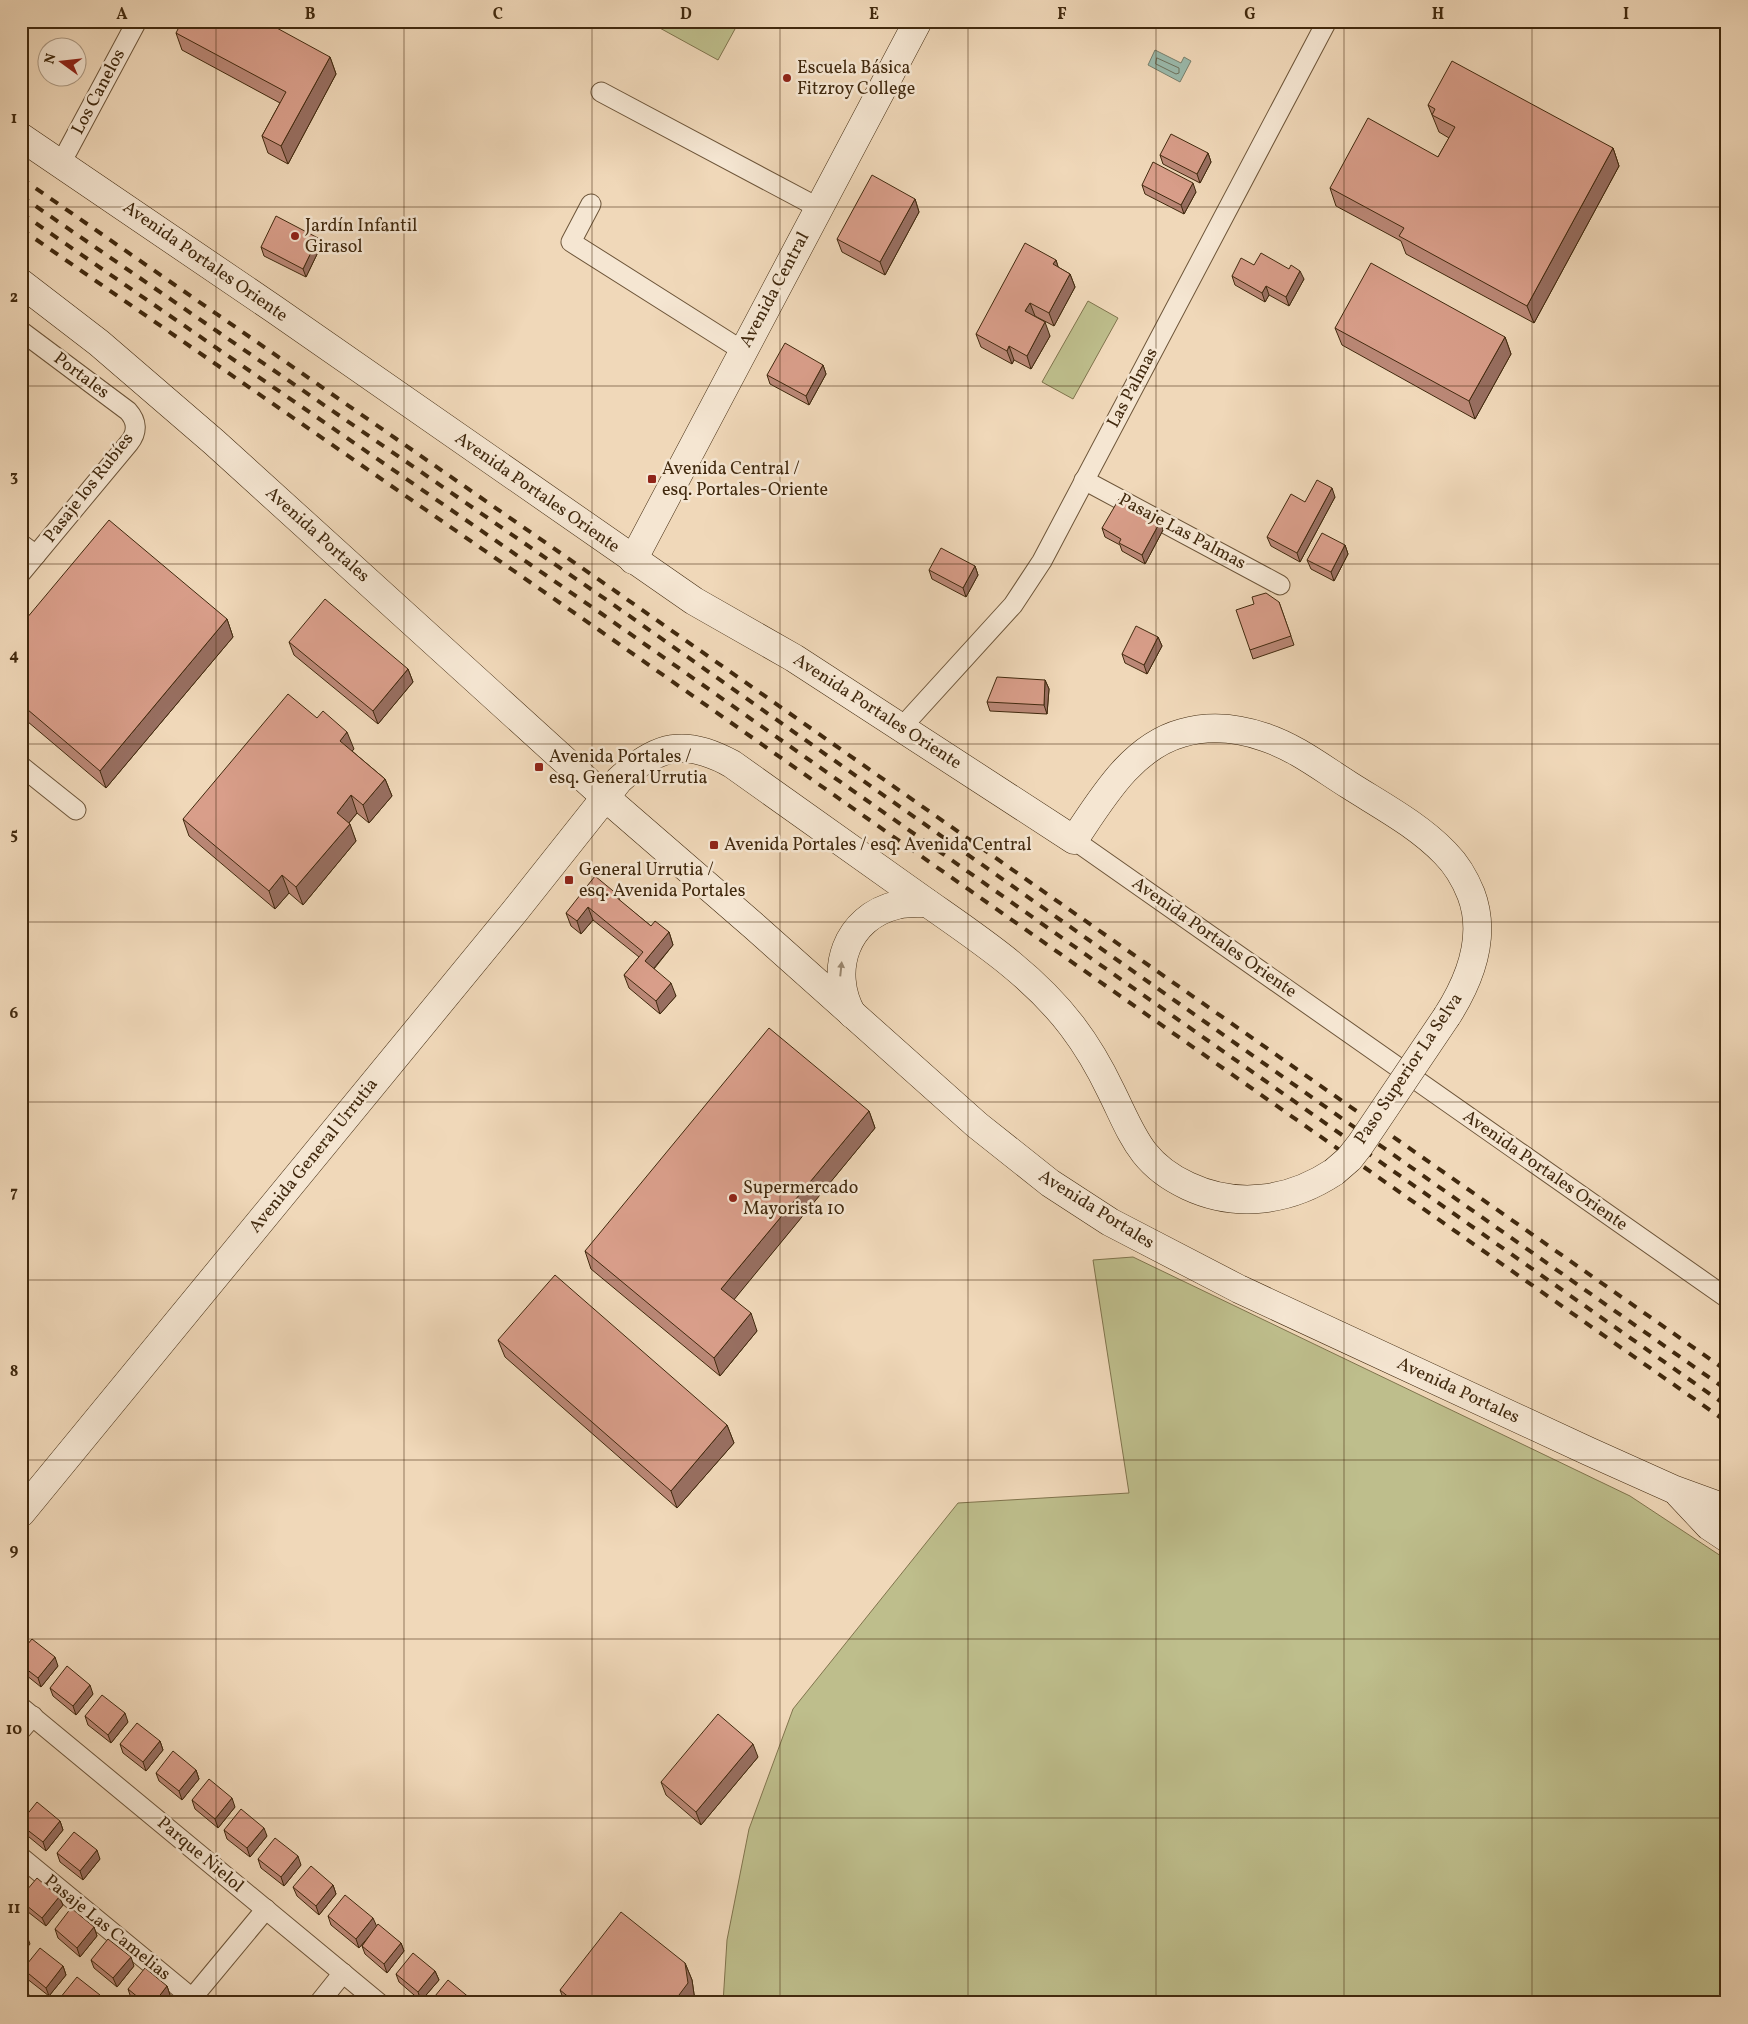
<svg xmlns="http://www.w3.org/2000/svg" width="1748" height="2024" font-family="Vollkorn,serif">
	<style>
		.green { fill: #bebe8c; stroke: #80744d }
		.water { fill: #9bbaac; stroke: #77806d }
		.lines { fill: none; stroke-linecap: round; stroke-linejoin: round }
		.shore { stroke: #6e725d; stroke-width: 1 }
		.street-casing { stroke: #6d5539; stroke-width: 21 }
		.secondary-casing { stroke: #41290e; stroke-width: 29 }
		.street { stroke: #f5e6d2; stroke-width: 19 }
		.secondary { stroke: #f5e6d2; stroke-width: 28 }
		.rail { stroke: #41290e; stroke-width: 4; stroke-dasharray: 9 9; stroke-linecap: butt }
		.secondary-bridge-casing { stroke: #41290e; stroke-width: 29; stroke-linecap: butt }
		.secondary-bridge { stroke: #f5e6d2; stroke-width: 28 }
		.wall { fill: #b87; stroke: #41290e }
		.shaded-wall { fill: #986f61; stroke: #41290e }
		.building { fill: #d99e8a; stroke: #41290e }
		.oneway { fill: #9b8870 }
		.grid { fill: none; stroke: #41290e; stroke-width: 1; stroke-opacity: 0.55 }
		.poi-dot { fill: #8f2418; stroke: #f5e6d2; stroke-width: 2 }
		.labels { text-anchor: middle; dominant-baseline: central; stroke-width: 5; stroke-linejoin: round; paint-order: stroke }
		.poi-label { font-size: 18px; fill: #41290e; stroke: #f5e6d2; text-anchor: start }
		.street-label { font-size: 18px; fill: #41290e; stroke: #f5e6d2 }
		.neatline { fill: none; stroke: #41290e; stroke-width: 2 }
		.grid-label { font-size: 16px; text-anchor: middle; font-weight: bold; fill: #41290e }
	</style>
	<rect width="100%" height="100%" fill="#f0d8b9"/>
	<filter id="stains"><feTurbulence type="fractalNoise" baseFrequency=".004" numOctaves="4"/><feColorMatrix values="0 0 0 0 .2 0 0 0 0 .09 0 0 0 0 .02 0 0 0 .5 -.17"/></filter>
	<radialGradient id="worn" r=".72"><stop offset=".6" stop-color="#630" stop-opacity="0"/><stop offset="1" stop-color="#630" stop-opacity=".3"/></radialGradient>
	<g class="green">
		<path d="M647,21H721L735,29L718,60Z"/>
		<path d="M1088,301L1118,318L1073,399L1042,382Z"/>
		<path d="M1133,1257L1630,1496L1727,1560V2003H723L727,1940L749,1829L793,1709L958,1503L1129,1493L1093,1260Z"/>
	</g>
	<path class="water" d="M1155,50L1181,63L1184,57L1191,61L1180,82L1148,65Z"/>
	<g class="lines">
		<path class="shore" d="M1157,58L1179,68V73L1176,74L1156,64Z"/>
		<defs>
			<g id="street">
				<path d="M601,92L819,208"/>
				<path d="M61,163L137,21"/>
				<path d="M591,204L571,242L743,351"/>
				<path d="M21,331L128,411C137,421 138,432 129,443L21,573"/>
				<path d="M1084,480L1280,585"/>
				<path d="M21,544L36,555"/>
				<path d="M901,728L1013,605L1042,561L1327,21"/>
				<path d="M21,766L76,810"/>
				<path d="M1074,840L1727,1298"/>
				<path d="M21,1707L379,2003"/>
				<path d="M21,1730L33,1716"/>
				<path d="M21,1857L192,1998"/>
				<path d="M21,2001L23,2003"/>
				<path d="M188,2003L266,1909"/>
				<path d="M319,2003L343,1973"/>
			</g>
			<g id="secondary">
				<path d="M21,137L274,309L694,601L794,658L1074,840C1101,800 1131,747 1182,733C1209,725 1238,728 1264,737C1295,747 1322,768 1349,785C1382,806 1418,825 1445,853C1456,864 1465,879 1471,894C1487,936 1470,980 1447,1016"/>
				<path d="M21,283L99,343L214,442L605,797L755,927L977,1125L1050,1183L1110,1222L1239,1289L1588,1451L1675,1490L1719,1506L1727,1511"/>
				<path d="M633,560L918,21"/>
				<path d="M852,1014C828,971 846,917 897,905C907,902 917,903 927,903"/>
				<path d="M1679,1494L1709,1526L1727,1538"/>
				<path d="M21,1513L515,911L619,780C657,745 685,738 732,764C795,809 857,853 919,897C974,936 1031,972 1072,1026C1088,1047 1100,1068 1111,1091C1132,1133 1140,1164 1188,1186C1237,1209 1290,1201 1334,1172"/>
			</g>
		</defs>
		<use href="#street" class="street-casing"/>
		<use href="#secondary" class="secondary-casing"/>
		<use href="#street" class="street"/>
		<use href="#secondary" class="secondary"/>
		<g class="rail">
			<path d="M21,178L618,593L1727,1371"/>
			<path d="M21,196L611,603L1727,1390"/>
			<path d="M21,213L602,614L1727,1406"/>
			<path d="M21,229L599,630L1727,1422"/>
		</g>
		<defs>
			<path id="secondary-bridge" d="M1334,1172L1349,1159L1360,1145L1447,1016"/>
		</defs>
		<use href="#secondary-bridge" class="secondary-bridge-casing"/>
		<use href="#secondary-bridge" class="secondary-bridge"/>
	</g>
	<g class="wall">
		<path d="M1011,21H1026L1023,27Z"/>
		<path d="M176,33L330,57L336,74L288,164L268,153L262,136L280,103L182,50Z"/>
		<path d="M1428,105L1613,148L1619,166L1534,323L1406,254L1401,241L1336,206L1330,188L1438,157L1449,138L1439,132Z"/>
		<path d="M1208,153L1211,162L1200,183L1163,164L1160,155Z"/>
		<path d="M1142,185L1196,192L1184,214L1145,194Z"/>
		<path d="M915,199L919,212L885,275L842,252L837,239Z"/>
		<path d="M321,246L306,277L264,256L261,247Z"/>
		<path d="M1056,260L1058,267L1070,274L1075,287L1054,326L1035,316H1034L1050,336L1031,369L1014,360L1012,364L981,347L976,334Z"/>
		<path d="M1254,265L1304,279L1289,306L1269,295L1265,302L1235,285L1232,276Z"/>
		<path d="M1335,328L1505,337L1511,354L1475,419L1342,345Z"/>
		<path d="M823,365L826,374L809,405L770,384L767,375Z"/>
		<path d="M1335,497L1300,562L1271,546L1267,537L1305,502Z"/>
		<path d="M1102,528L1163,530L1145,564L1122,551L1120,545L1105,537Z"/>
		<path d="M1345,545L1348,554L1334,581L1311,569L1307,560Z"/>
		<path d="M975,566L978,575L966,597L932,579L929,570Z"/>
		<path d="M1279,602L1294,645L1253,659L1250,650Z"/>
		<path d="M227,619L233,637L106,788L21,716V625Z"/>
		<path d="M1158,637L1162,646L1147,674L1125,663L1122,654Z"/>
		<path d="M289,642L408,669L413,682L378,724L294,655Z"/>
		<path d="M1045,680L1049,689L1047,714L990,711L987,702Z"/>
		<path d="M354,749L352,751L385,779L392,796L369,823L357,813L349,823L356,841L303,905L289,893L275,909L189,836L183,819Z"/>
		<path d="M618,895L620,901L651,926L669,932L673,945L654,969L676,996L660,1014L629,988L624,975L639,957L593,920L581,934L571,926L566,913Z"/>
		<path d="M869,1111L875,1128L734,1299L757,1331L720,1376L591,1269L585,1251Z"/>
		<path d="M498,1340L727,1425L734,1443L677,1508L505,1357Z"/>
		<path d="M21,1652L58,1666L41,1687L21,1671Z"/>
		<path d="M50,1688L93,1694L76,1715L53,1696Z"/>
		<path d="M85,1716L128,1722L111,1743L88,1725Z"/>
		<path d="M160,1741L163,1750L146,1771L123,1753L120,1744Z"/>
		<path d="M758,1757L701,1825L666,1795L661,1782Z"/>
		<path d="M196,1770L199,1779L182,1800L159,1781L156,1773Z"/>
		<path d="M192,1800L235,1807L218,1828L195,1809Z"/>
		<path d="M60,1821L63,1830L46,1851L23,1832L21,1827V1822Z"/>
		<path d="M224,1830L267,1836L250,1857L227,1839Z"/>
		<path d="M57,1853L100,1859L83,1880L60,1862Z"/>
		<path d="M258,1859L301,1865L284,1886L261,1868Z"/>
		<path d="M333,1885L336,1894L319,1915L297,1896L293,1887Z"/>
		<path d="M21,1897H59L63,1905L46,1926L23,1908L21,1904Z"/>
		<path d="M328,1916L377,1927L401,1943L404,1951L387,1973L365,1954L362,1946L374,1929L359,1948L331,1925Z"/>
		<path d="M94,1927L97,1936L80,1957L58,1938L55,1929Z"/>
		<path d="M91,1960L134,1966L117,1987L94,1968Z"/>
		<path d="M685,1963L692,1980L695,2001L693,2003H565L560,1990Z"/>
		<path d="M63,1966L66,1975L49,1996L26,1978L23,1969Z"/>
		<path d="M435,1971L439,1980L421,2001L399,1982L396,1974Z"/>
		<path d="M167,1986L170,1995L164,2003H137L131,1998L128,1989Z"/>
	</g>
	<g class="shaded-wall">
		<path d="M1021,21H1026L1023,27Z"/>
		<path d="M330,57L336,74L288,164L281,146Z"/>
		<path d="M1613,148L1619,166L1534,323L1527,306Z"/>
		<path d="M1208,153L1211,162L1200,183L1197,174Z"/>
		<path d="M1193,183L1196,192L1184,214L1181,205Z"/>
		<path d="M915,199L919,212L885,275L880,262Z"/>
		<path d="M318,238L321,246L306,277L303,269Z"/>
		<path d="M1056,260L1060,273L1053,264Z"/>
		<path d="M1300,271L1304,279L1289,306L1286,297Z"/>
		<path d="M1070,274L1075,287L1054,326L1049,313Z"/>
		<path d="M1266,286L1269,295L1265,302L1262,293Z"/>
		<path d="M1030,303L1035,316L1030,325L1025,311Z"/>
		<path d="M1045,322L1050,336L1031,369L1027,356Z"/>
		<path d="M1505,337L1511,354L1475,419L1469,401Z"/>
		<path d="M1009,346L1014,360L1012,364L1007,351Z"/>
		<path d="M823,365L826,374L809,405L806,396Z"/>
		<path d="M1332,488L1335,497L1300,562L1297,553Z"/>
		<path d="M1160,522L1163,530L1145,564L1142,555Z"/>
		<path d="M1345,545L1348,554L1334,581L1331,572Z"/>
		<path d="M975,566L978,575L966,597L963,588Z"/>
		<path d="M227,619L233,637L106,788L100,771Z"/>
		<path d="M1158,637L1162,646L1147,674L1144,665Z"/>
		<path d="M408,669L413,682L378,724L373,711Z"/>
		<path d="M1045,680L1049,689L1047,714L1044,705Z"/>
		<path d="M347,732L354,749L346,758L340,741Z"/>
		<path d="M385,779L392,796L369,823L363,805Z"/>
		<path d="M351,795L357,813L343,830L337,813Z"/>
		<path d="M350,824L356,841L303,905L296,887Z"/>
		<path d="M282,875L289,893L275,909L269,891Z"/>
		<path d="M588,907L593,920L581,934L577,921Z"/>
		<path d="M669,932L673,945L649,974L645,961Z"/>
		<path d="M671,983L676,996L660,1014L656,1001Z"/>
		<path d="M869,1111L875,1128L728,1307L721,1289Z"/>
		<path d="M751,1313L757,1331L720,1376L714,1358Z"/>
		<path d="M727,1425L734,1443L677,1508L671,1491Z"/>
		<path d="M55,1657L58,1666L41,1687L38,1678Z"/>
		<path d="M90,1685L93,1694L76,1715L73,1706Z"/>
		<path d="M125,1713L128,1722L111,1743L108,1735Z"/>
		<path d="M160,1741L163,1750L146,1771L143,1762Z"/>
		<path d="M753,1744L758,1757L701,1825L696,1812Z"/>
		<path d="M196,1770L199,1779L182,1800L179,1791Z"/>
		<path d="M25,1791L28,1800L21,1809V1796Z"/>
		<path d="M232,1798L235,1807L218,1828L215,1819Z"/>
		<path d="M60,1821L63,1830L46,1851L43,1842Z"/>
		<path d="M264,1828L267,1836L250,1857L247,1848Z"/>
		<path d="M97,1850L100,1859L83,1880L80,1871Z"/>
		<path d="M298,1856L301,1865L284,1886L281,1877Z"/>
		<path d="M22,1867L25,1876L21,1881V1868Z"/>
		<path d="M333,1885L336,1894L319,1915L316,1906Z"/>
		<path d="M59,1897L63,1905L46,1926L42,1918Z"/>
		<path d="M373,1918L377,1927L359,1948L356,1939Z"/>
		<path d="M94,1927L97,1936L80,1957L77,1948Z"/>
		<path d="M27,1936L30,1944L21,1955V1942Z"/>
		<path d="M401,1943L404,1951L387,1973L384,1964Z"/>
		<path d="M131,1957L134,1966L117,1987L113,1978Z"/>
		<path d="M685,1963L692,1980L695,2001L693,2003H673Z"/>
		<path d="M63,1966L66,1975L49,1996L46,1988Z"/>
		<path d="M435,1971L439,1980L421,2001L418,1992Z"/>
		<path d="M167,1986L170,1995L164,2003H154Z"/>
		<path d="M100,1995L103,2003H94Z"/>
	</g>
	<g class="building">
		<path d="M182,21H264L330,57L281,146L262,136L286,92L176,33Z"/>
		<path d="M1452,61L1613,148L1527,306L1399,236L1404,228L1330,188L1368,118L1438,157L1455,127L1432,115L1435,109L1428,105Z"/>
		<path d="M1171,134L1208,153L1197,174L1160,155Z"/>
		<path d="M1153,162L1193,183L1181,205L1142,185Z"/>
		<path d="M872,175L915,199L880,262L837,239Z"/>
		<path d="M276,216L318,238L303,269L261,247Z"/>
		<path d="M1025,243L1056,260L1053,264L1070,274L1049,313L1030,303L1025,311L1045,322L1027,356L1009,346L1007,351L976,334Z"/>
		<path d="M1261,253L1289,269L1291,265L1300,271L1286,297L1266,286L1262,293L1232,276L1241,258L1254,265Z"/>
		<path d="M1371,263L1505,337L1469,401L1335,328Z"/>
		<path d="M785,343L823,365L806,396L767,375Z"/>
		<path d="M1317,480L1332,488L1297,553L1267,537L1291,494L1305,502Z"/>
		<path d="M1119,499L1160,522L1142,555L1119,543L1121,539L1102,528Z"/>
		<path d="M109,520L227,619L100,771L21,704V625Z"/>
		<path d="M1322,533L1345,545L1331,572L1307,560Z"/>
		<path d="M941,548L975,566L963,588L929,570Z"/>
		<path d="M1266,593L1279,602L1291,636L1250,650L1236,610L1254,604L1252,597Z"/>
		<path d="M325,599L408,669L373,711L289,642Z"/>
		<path d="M1136,626L1158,637L1144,665L1122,654Z"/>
		<path d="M997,677L1045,680L1044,705L987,702Z"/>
		<path d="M288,694L317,718L323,711L347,732L340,741L385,779L363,805L351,795L337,813L350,824L296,887L282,875L269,891L183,819Z"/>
		<path d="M595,876L618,895L616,897L651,926L655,921L669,932L645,961L671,983L656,1001L624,975L643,952L588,907L577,921L566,913Z"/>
		<path d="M769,1028L869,1111L721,1289L751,1313L714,1358L585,1251Z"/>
		<path d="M555,1275L727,1425L671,1491L498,1340Z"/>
		<path d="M32,1639L55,1657L38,1678L21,1665V1652Z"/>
		<path d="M67,1666L90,1685L73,1706L50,1688Z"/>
		<path d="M102,1695L125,1713L108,1735L85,1716Z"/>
		<path d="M718,1714L753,1744L696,1812L661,1782Z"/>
		<path d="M137,1723L160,1741L143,1762L120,1744Z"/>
		<path d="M173,1751L196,1770L179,1791L156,1773Z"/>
		<path d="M209,1779L232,1798L215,1819L192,1800Z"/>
		<path d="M21,1788L25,1791L21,1796Z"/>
		<path d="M37,1802L60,1821L43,1842L21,1825V1822Z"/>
		<path d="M241,1809L264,1828L247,1848L224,1830Z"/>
		<path d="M74,1832L97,1850L80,1871L57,1853Z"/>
		<path d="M275,1838L298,1856L281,1877L258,1859Z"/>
		<path d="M311,1866L333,1885L316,1906L293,1887Z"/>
		<path d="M37,1878L59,1897L42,1918L21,1901V1897Z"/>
		<path d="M345,1895L373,1918L356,1939L328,1916Z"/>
		<path d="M71,1908L94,1927L77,1948L55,1929Z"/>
		<path d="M621,1912L685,1963L688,1983L673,2003H576L560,1990Z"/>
		<path d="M378,1924L401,1943L384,1964L362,1946Z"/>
		<path d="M21,1931L27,1936L21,1942Z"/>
		<path d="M108,1939L131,1957L113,1978L91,1960Z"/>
		<path d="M40,1948L63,1966L46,1988L23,1969Z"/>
		<path d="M413,1953L435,1971L418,1992L396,1974Z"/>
		<path d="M145,1968L167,1986L154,2003H145L128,1989Z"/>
		<path d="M77,1977L100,1995L94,2003H66L60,1998Z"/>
		<path d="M448,1980L471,1999L468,2003H433L431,2001Z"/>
	</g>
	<defs><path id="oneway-solid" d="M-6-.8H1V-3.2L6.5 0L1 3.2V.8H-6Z" transform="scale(1.25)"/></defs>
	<use class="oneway" href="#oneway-solid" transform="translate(841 969) rotate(-84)"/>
	<path class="grid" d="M216,21V2003M404,21V2003M592,21V2003M780,21V2003M968,21V2003M1156,21V2003M1344,21V2003M1532,21V2003M21,207H1727M21,386H1727M21,564H1727M21,744H1727M21,922H1727M21,1102H1727M21,1280H1727M21,1460H1727M21,1639H1727M21,1818H1727"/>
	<g class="poi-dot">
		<circle cx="787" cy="78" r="5"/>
		<circle cx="295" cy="236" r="5"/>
		<rect x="647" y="474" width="10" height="10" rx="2.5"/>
		<rect x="534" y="762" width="10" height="10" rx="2.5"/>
		<rect x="709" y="840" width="10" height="10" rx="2.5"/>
		<rect x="564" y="875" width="10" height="10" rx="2.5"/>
		<circle cx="733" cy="1198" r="5"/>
	</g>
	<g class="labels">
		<g class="poi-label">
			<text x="797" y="68">Escuela Básica<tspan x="797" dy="21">Fitzroy College</tspan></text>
			<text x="305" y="226">Jardín Infantil<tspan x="305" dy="21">Girasol</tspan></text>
			<text x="662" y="469">Avenida Central /<tspan x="662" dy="21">esq. Portales-Oriente</tspan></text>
			<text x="549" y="757">Avenida Portales /<tspan x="549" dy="21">esq. General Urrutia</tspan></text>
			<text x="724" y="845">Avenida Portales / esq. Avenida Central</text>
			<text x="579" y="870">General Urrutia /<tspan x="579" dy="21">esq. Avenida Portales</tspan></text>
			<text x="743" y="1188">Supermercado<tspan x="743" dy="21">Mayorista 10</tspan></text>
		</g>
		<g class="street-label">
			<text transform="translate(99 92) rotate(-62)">Los Canelos</text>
			<text transform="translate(205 262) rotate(35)">Avenida Portales Oriente</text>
			<text transform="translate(775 290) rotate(-62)">Avenida Central</text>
			<text transform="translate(81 376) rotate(37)">Portales</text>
			<text transform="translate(1133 388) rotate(-62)">Las Palmas</text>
			<text transform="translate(89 488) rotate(-52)">Pasaje los Rubíes</text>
			<text transform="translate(537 493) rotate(35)">Avenida Portales Oriente</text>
			<text transform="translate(1182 532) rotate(28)">Pasaje Las Palmas</text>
			<text transform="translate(317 535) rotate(42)">Avenida Portales</text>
			<text transform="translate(877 712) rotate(33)">Avenida Portales Oriente</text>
			<text transform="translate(1214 938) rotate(35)">Avenida Portales Oriente</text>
			<text transform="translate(1409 1069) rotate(-56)">Paso Superior La Selva</text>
			<text transform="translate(314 1156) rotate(-51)">Avenida General Urrutia</text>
			<text transform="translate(1545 1171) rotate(35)">Avenida Portales Oriente</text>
			<text transform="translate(1096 1210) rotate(32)">Avenida Portales</text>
			<text transform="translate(1458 1391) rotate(25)">Avenida Portales</text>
			<text transform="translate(200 1855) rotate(40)">Parque Ńielol</text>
			<text transform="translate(107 1928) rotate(39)">Pasaje Las Camelias</text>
		</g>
	</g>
	<rect width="1748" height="2024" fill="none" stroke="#f0d8b9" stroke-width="55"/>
	<g transform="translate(62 62) rotate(285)"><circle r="24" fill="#f5e6d2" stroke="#ad9a84"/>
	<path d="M0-4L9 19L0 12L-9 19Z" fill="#8f2418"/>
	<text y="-8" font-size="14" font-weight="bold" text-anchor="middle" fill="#41290e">N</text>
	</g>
	<rect x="28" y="28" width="1692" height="1968" class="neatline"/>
	<g class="grid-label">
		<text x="122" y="19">A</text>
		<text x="310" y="19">B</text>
		<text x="498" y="19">C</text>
		<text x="686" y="19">D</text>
		<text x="874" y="19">E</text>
		<text x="1062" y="19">F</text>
		<text x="1250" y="19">G</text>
		<text x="1438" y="19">H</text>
		<text x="1626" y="19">I</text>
		<text x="14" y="123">1</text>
		<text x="14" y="302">2</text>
		<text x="14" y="481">3</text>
		<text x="14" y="660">4</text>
		<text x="14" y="839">5</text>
		<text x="14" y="1018">6</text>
		<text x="14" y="1197">7</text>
		<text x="14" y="1376">8</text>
		<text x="14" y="1555">9</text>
		<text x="14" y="1734">10</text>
		<text x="14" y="1913">11</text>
	</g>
	<rect width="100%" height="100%" filter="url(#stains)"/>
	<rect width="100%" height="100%" fill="url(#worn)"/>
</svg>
